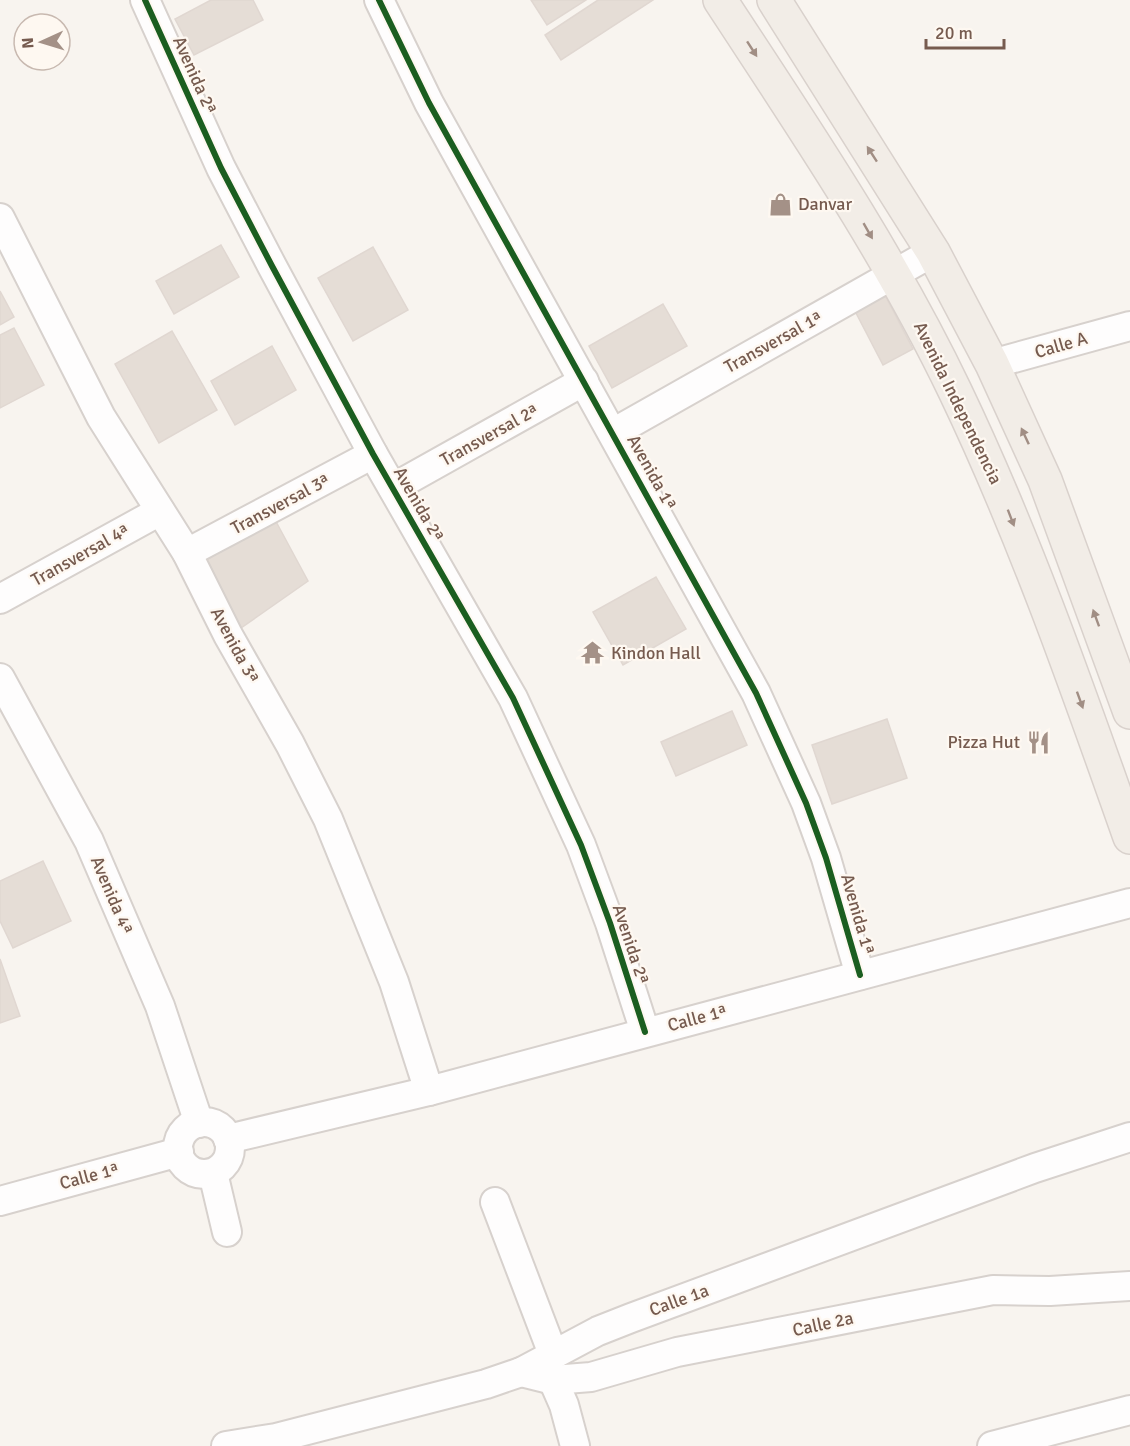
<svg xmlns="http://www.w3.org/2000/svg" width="1130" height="1446" font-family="Signika,sans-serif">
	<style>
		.building { fill: #e5ddd6; stroke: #e0d7d1; stroke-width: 1.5 }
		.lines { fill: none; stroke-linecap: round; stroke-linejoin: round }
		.minor-casing { stroke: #d7d1cd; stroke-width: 32 }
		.major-casing { stroke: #d9d1cc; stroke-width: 36 }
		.minor { stroke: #fefdfd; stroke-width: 28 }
		.major { stroke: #f2ede7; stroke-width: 33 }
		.cycleway-casing { stroke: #fef8f1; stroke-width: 10 }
		.cycleway { stroke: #1b5e20; stroke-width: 6 }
		.oneway { fill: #a18e84 }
		.labels { text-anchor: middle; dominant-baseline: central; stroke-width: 4.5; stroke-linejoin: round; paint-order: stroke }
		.street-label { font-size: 18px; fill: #765b4f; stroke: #fef8f1 }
		.poi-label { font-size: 18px; fill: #765b4f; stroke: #fef8f1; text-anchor: start }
	</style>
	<rect width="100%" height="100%" fill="#f8f4ef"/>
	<g class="building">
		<path d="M211,0H253L263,20L194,55L175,19Z"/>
		<path d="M531,0H586L547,25Z"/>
		<path d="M598,0H653L561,60L545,35Z"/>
		<path d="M221,245L239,277L174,314L156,281Z"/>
		<path d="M373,247L408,310L353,341L318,278Z"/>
		<path d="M0,291L14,317L0,325Z"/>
		<path d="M885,295L913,349L883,365L855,311Z"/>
		<path d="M663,304L687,346L612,388L589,346Z"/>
		<path d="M14,328L44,385L0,408V335Z"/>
		<path d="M172,331L217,410L159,443L115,364Z"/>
		<path d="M272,346L296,390L235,425L211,381Z"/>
		<path d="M273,516L308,581L241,628L222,603L202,563Z"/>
		<path d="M656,577L686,629L623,665L593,612Z"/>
		<path d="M732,711L747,745L676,776L661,742Z"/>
		<path d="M887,719L907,778L832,804L812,745Z"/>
		<path d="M43,861L71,921L13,948L0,921V881Z"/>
		<path d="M0,959L20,1016L0,1023Z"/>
	</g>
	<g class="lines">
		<defs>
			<g id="minor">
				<path d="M145,0L221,168L272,266L373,454L513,698L581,845L610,923L645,1032"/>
				<path d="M379,0L429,103L756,693L806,803L826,858L860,975"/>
				<path d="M0,218L101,417L187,553L228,635L290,744L328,819L394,982L429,1091"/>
				<path d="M992,364L1130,326"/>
				<path d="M613,433L933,252"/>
				<path d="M393,488L584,381"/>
				<path d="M187,553L373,454"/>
				<path d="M0,599L160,511"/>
				<path d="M0,678L89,841L160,1006L199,1123"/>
				<circle cx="204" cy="1148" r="26"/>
				<path d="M228,1139L429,1091L1130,903"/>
				<path d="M213,1173L227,1232"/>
				<path d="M0,1201L179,1152"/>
				<path d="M495,1202L553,1354"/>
				<path d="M521,1372L553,1380L591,1377L677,1352L993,1290L1050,1291L1130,1286"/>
				<path d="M553,1380L564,1405L575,1446"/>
				<path d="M226,1446L276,1438L486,1384L521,1372L598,1331L631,1318L1035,1168L1130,1137"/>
				<path d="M992,1446L1130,1410"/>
			</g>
			<g id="major">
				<path d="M720,0C803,127 889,253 955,391C1024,535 1077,687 1130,837"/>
				<path d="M774,0L933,252L992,364L1045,480L1130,712"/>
			</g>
		</defs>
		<use href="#minor" class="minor-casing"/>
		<use href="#major" class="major-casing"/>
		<use href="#minor" class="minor"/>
		<use href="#major" class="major"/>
		<defs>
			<g id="cycleway">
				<path d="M145,0L221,168L272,266L373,454L513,698L581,845L610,923L645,1032"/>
				<path d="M379,0L429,103L756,693L806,803L826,858L860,975"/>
			</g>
		</defs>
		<use href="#cycleway" class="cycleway-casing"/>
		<use href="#cycleway" class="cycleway"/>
	</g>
	<defs><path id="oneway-solid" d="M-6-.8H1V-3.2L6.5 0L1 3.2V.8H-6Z" transform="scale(1.5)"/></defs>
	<g class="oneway">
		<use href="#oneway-solid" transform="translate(752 49) rotate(57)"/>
		<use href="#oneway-solid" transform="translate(872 154) rotate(-123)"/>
		<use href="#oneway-solid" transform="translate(868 231) rotate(60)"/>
		<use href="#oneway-solid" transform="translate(1025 436) rotate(-115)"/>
		<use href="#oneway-solid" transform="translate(1011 518) rotate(69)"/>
		<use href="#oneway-solid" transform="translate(1096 618) rotate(-110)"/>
		<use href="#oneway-solid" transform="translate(1080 700) rotate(70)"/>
	</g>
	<defs>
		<symbol id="shop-bare" viewBox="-9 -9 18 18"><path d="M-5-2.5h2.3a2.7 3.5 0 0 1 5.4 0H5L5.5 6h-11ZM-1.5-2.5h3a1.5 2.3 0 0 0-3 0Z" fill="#a49187" stroke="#fef8f1" stroke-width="2.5" paint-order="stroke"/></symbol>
		<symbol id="temple-bare" viewBox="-9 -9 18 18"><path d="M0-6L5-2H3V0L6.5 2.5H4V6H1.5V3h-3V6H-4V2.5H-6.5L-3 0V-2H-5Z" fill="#a49187" stroke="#fef8f1" stroke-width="2.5" paint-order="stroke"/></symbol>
		<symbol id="restaurant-bare" viewBox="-9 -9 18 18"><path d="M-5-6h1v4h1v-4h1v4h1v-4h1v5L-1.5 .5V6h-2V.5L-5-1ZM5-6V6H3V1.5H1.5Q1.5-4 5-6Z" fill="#a49187" stroke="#fef8f1" stroke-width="2.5" paint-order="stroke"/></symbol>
	</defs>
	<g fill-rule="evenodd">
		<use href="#shop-bare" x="764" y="188" width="33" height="33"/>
		<use href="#temple-bare" x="576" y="636" width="33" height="33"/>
		<use href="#restaurant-bare" x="1022" y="726" width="33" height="33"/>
	</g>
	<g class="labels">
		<g class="street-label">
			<text transform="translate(195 75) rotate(66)">Avenida 2ª</text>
			<text transform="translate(773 342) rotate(-29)">Transversal 1ª</text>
			<text transform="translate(1061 345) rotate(-16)">Calle A</text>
			<text transform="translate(958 403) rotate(64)">Avenida Independencia</text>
			<text transform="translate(489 435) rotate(-29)">Transversal 2ª</text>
			<text transform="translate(652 472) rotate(61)">Avenida 1ª</text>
			<text transform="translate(280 504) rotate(-28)">Transversal 3ª</text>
			<text transform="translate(419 504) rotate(60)">Avenida 2ª</text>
			<text transform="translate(80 555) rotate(-29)">Transversal 4ª</text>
			<text transform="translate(235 645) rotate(62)">Avenida 3ª</text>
			<text transform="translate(112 895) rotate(67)">Avenida 4ª</text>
			<text transform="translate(858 914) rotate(74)">Avenida 1ª</text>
			<text transform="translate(631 944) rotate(72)">Avenida 2ª</text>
			<text transform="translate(697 1018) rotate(-15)">Calle 1ª</text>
			<text transform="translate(89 1176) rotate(-15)">Calle 1ª</text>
			<text transform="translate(679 1300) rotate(-20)">Calle 1a</text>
			<text transform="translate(823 1324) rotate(-12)">Calle 2a</text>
		</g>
		<g class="poi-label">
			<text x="798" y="204">Danvar</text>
			<text x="611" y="653">Kindon Hall</text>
			<text x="1020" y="742" text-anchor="end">Pizza Hut</text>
		</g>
	</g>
	<g transform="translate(42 42) rotate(266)"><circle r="28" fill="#fef8f1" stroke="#c8b9b0" stroke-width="1.5"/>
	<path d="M0-4.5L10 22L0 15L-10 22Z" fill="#a49187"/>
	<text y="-9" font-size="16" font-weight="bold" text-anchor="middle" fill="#765b4f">N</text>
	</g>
	<path d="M926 39v9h78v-9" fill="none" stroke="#765b4f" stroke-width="3"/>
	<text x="935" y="39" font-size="18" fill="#765b4f" stroke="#fef8f1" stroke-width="4.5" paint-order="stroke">20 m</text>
</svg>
